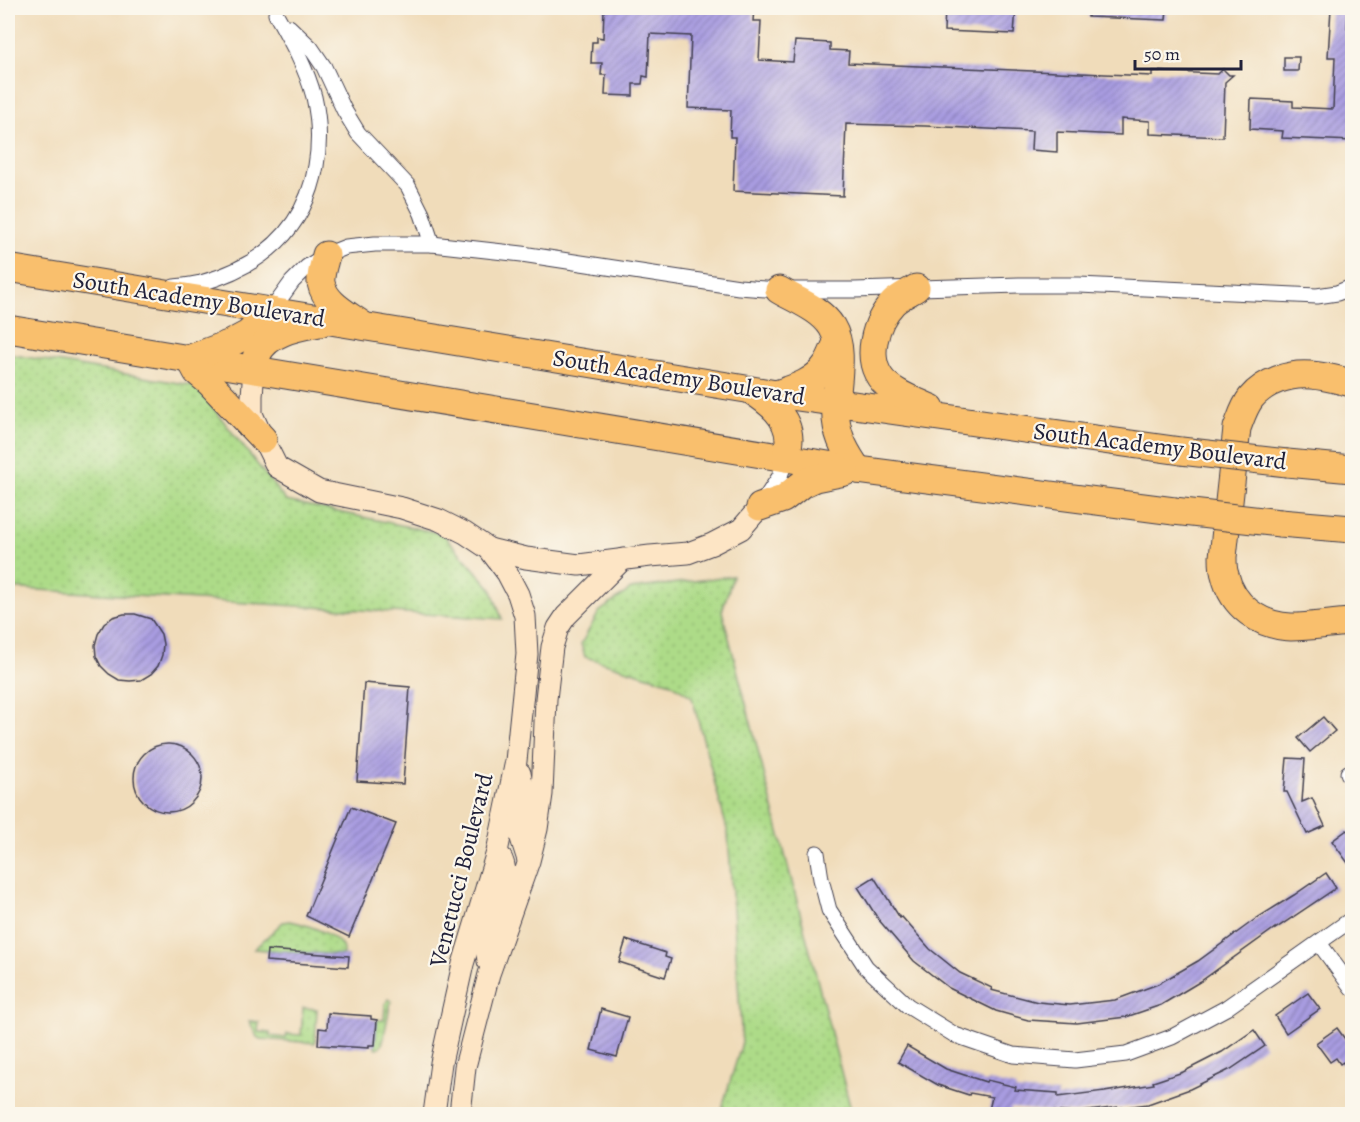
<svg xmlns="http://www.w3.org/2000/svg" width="1360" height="1122" font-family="Alegreya,serif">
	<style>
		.green { fill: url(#green-dots); stroke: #687e62; stroke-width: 1.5 }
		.building { fill: url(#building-hatch) }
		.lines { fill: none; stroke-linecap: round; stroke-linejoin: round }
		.street-casing { stroke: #413e4e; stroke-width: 17 }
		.secondary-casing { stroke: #413e4e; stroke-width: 23 }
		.highway-casing { stroke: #413e4e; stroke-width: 29 }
		.street { stroke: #fff; stroke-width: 15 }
		.secondary { stroke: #fde5c5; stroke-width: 21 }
		.highway { stroke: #f9bf6d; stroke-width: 27 }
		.highway-bridge-casing { stroke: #413e4e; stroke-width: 29; stroke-linecap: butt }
		.highway-bridge { stroke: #f9bf6d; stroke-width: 27 }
		.labels { text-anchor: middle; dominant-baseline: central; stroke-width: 4.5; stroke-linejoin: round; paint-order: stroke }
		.street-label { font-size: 24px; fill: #22223b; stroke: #fbf7ec }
	</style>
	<defs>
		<pattern id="green-dots" width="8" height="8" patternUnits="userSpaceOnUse" patternTransform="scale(1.5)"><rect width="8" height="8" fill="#addb88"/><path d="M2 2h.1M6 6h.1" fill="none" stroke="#95bc76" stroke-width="1.8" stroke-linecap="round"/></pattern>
		<pattern id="building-hatch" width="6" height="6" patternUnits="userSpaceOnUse" patternTransform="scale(1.5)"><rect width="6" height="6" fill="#a99ce1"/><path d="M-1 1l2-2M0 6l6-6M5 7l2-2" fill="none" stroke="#897fb8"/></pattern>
	</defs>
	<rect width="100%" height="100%" fill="#fbf7ec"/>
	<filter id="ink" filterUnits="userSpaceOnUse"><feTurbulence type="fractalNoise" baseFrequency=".0167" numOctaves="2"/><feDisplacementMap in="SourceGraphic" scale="12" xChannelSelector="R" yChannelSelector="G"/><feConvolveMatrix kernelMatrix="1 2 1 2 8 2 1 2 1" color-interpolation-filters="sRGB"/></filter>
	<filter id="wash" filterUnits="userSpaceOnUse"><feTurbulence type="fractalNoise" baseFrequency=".008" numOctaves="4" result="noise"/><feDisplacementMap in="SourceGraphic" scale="24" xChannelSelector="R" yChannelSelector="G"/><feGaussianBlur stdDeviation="1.35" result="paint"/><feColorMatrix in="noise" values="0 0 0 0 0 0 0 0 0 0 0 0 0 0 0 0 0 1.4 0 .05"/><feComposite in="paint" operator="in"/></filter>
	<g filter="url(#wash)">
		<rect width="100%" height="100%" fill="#f0dcba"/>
		<g class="green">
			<path d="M8,354L196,386L286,501L443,534L491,588L502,619L8,588Z"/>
			<path d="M733,576L722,611L852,1114H720L742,1043L728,833L692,697L671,683L585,657L581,644L599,612L631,589Z"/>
			<path d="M289,921C302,923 334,933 341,945C344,949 343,950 343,955L254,949L283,922Z"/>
			<path d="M388,999L391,1001L383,1041C382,1046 380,1048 375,1048L377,1020H384L385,1005Z"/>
			<path d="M303,1008L317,1009L315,1043L260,1039L257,1037L249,1021L259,1022L258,1032L270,1033V1036L286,1038L287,1034L301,1035Z"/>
		</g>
		<g id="blocks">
			<g class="building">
				<path d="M604,8H754L753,21H761L759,60L793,62L795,41L830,43V50L849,51L848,63L1152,76V71L1218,74L1223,69L1229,75H1233L1225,82L1223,137L1150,134V121L1121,119V135L1057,132V152L1031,150L1032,131L925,126L846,124L843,196L733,191L735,137H730L731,110L688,108L691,36L650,34L648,77L643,76L642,84H633V96L605,95L606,75H601L602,63H591L592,42H597V37L603,38Z"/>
				<path d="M945,8H1016L1014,34L944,31Z"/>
				<path d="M1088,8H1167L1166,20L1088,17Z"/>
				<path d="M1331,8H1348L1347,29H1353V141L1282,138L1283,131L1250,129L1251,99L1293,101V107L1333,109L1335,57H1328Z"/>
				<path d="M1284,57H1299L1298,71H1284Z"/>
				<path d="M124,614H135L151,619L161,634L163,644L162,655L158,666L151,674L141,680L130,681L119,680L109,674L101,666L96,656L95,645L98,634L104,624L113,617Z"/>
				<path d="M364,683L410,687L403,784L357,781Z"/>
				<path d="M1323,717L1335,731L1310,752L1298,738Z"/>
				<circle cx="168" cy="778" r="34"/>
				<path d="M1287,758L1305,759L1302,802L1312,798L1325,826L1307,834L1287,792H1284Z"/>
				<path d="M351,807L396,824L349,937L306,916Z"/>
				<path d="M1347,830L1353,838V870L1332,841Z"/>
				<path d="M1326,873L1336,888L1275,929V928L1201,981L1161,1005L1126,1017L1077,1023L1028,1020L996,1011L949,988L914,961L878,919L858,887L874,877L900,918L902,917L930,949L960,973L992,988L991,990L1038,1002L1070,1005L1115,1000L1158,984L1198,961L1257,918L1294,895Z"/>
				<path d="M626,940L666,953L665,957L671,959L665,977L619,962Z"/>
				<path d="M267,950L349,956L348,967L266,961Z"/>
				<path d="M1308,993L1320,1009L1286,1033L1275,1016Z"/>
				<path d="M601,1009L628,1017L617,1057L591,1050Z"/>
				<path d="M328,1013L371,1016V1019L377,1020L375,1045H369V1048L318,1045L319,1028L327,1029Z"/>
				<path d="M1337,1028L1353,1050V1079L1343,1062L1340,1064L1336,1058L1330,1062L1316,1043Z"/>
				<path d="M1254,1030L1265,1046L1231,1069L1190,1089L1148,1104L1118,1108V1107L1074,1113L1011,1108L1010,1114L989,1110L992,1097L970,1093L969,1095L938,1085L898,1062L907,1046L946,1069L986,1082L987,1080L1016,1087L1015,1090L1058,1093V1097L1104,1091V1092L1154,1084L1153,1082L1183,1072L1222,1052Z"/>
			</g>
		</g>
	</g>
	<g filter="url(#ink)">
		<use href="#blocks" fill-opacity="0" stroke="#413e4e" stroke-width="1.5"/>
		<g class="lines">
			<defs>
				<g id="street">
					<path d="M289,27L311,48L324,67L344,110L358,133L408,186L422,214L432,244"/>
					<path d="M174,287C183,286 193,285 201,283C262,266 305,229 316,166C320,143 319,119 314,97C306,67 291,41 276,14"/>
					<path d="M271,311L292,282L307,267L326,255L346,247L375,244H432L522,254L739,287L779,290H854L1019,285H1079L1317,296L1337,293L1352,287"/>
					<path d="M761,505L780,476L786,458"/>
					<path d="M1348,773L1352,780"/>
					<path d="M817,853L821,879L829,910L866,967L908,1006L955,1035L1013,1055L1075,1060L1126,1054L1172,1037L1226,1008L1352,919"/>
					<path d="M1319,943L1352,988"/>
				</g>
				<g id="secondary">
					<path d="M254,369L252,396V414L263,439L277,467L319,491L402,508L439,520L465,533L489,549L507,573L518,594L525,616L527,654L516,761L497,852L463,964L452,1013L441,1063L434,1114"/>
					<path d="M489,549L526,558L579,565L650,556L688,553L712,544L741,529L760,507"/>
					<path d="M520,773L523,789L520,835L528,860"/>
					<path d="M488,961C486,950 486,939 489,928C495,906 514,878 500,856"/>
					<path d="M460,1114L465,1067L489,974L529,861L537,829L542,794L546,699L552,647L558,628L566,616L623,559"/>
				</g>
				<g id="highway">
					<path d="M326,255C324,264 320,274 321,283C325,303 346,313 361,324"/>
					<path d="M8,268L776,394L1181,451"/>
					<path d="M916,288C908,293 899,297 893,303C875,322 864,359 883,381C895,394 916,401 931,408"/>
					<path d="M779,290C796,300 821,309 832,327C847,352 834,391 836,419C838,439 847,454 858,470"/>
					<path d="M8,329L858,470L1174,511"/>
					<path d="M191,358L231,343L248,334L271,311"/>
					<path d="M190,359L197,372L210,383L263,439"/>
					<path d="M254,369C255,364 255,359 257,355C267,332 298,327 320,323"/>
					<path d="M1352,383C1339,380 1325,376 1311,375C1290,373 1265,381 1251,398C1244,407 1241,418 1237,428L1223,557C1223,563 1223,570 1225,575C1232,606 1260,626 1291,627C1311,627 1332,623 1352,622"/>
					<path d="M752,391C769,402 788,416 789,439C789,445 787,452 786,458"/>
					<path d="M776,394C795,388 815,382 826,365C831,358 833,350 837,343"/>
					<path d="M1287,463L1352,469"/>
					<path d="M760,507L783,499L802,484L815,478L845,472"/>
					<path d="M1280,523L1352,529"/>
				</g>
			</defs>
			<use href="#street" class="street-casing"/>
			<use href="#secondary" class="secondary-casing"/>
			<use href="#highway" class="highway-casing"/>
			<use href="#street" class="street"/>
			<use href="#secondary" class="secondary"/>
			<use href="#highway" class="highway"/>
			<defs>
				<g id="highway-bridge">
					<path d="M1181,451L1287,463"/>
					<path d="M1174,511L1280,523"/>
				</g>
			</defs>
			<use href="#highway-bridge" class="highway-bridge-casing"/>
			<use href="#highway-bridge" class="highway-bridge"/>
		</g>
	</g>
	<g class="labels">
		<g class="street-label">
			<text transform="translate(199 299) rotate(9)">South Academy Boulevard</text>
			<text transform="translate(679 377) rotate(9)">South Academy Boulevard</text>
			<text transform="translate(1160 446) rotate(7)">South Academy Boulevard</text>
			<text transform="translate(461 870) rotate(-76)">Venetucci Boulevard</text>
		</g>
	</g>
	<rect width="1360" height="1122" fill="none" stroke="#fbf7ec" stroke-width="30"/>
	<path d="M1135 60v9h106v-9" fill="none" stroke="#22223b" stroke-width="3"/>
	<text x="1144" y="60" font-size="18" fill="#22223b" stroke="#fbf7ec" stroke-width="4.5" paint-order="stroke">50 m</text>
</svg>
